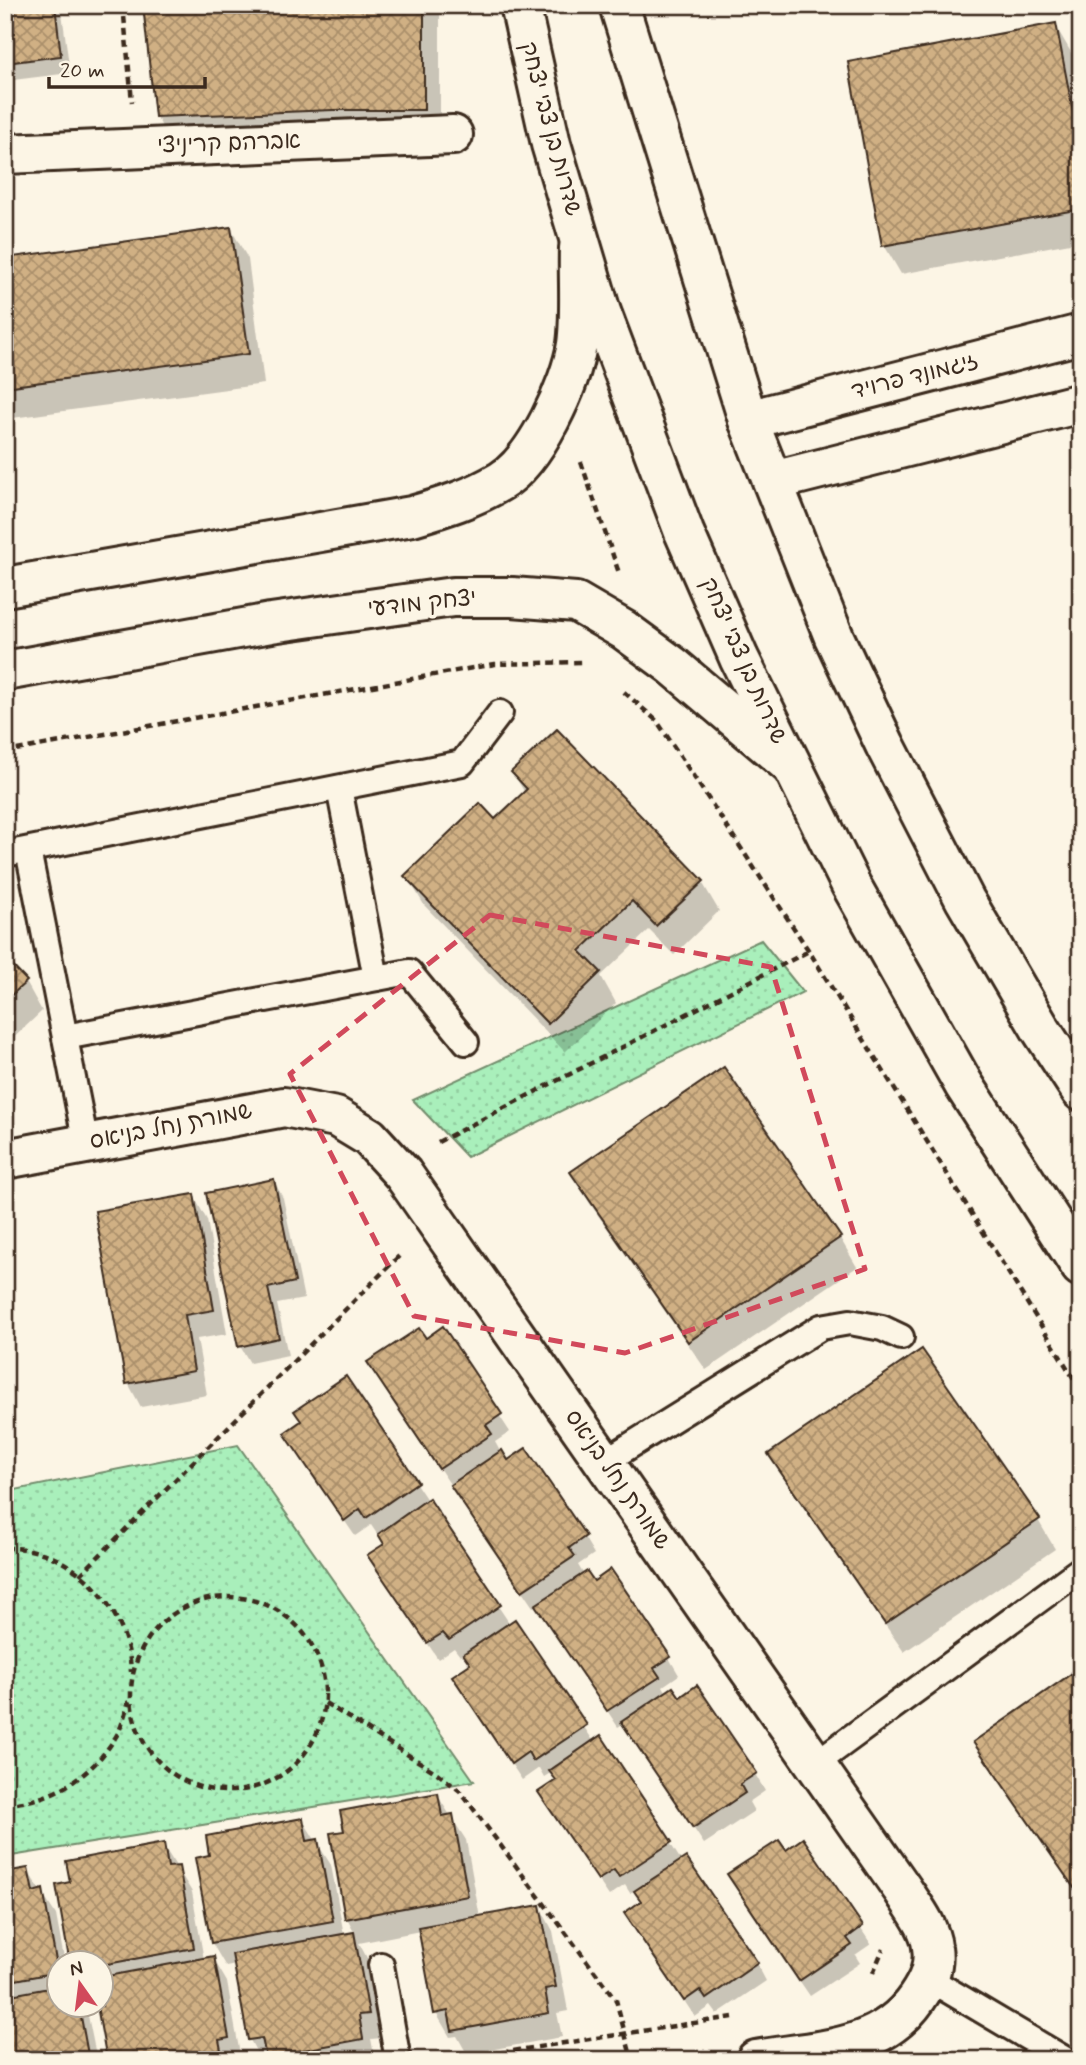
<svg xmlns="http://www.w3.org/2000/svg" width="1086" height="2065" font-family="Mynerve,'Playpen Sans Hebrew',sans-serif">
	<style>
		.grass { fill: url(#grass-dots); stroke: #728c6c; stroke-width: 2 }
		.shadow { fill: #0003 }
		.building { fill: url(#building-cross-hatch); stroke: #3b2a1e; stroke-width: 2 }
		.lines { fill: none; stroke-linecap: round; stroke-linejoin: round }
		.service-casing { stroke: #3b2a1e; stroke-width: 30 }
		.minor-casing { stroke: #3b2a1e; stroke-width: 44 }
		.secondary-casing { stroke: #3b2a1e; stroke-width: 44 }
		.path { stroke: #3b2a1e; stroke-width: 4.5; stroke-dasharray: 7 5; stroke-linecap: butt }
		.service { stroke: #fcf5e5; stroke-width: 24 }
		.minor { stroke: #fcf5e5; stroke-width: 38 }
		.secondary { stroke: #fcf5e5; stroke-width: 38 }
		.marked { fill: none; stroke: #d1495b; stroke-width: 5; stroke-dasharray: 14 9; stroke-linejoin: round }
		.labels { text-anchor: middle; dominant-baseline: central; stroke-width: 7; stroke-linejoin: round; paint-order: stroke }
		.street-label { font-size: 23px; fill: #3b2a1e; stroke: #fcf5e5 }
	</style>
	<defs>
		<pattern id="grass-dots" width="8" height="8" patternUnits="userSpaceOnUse" patternTransform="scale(1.75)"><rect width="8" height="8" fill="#a9efbb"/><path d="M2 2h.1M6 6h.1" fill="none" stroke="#92cda0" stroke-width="1.8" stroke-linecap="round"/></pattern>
		<pattern id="building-cross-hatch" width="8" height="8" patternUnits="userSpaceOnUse" patternTransform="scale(1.75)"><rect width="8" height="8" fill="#d0b084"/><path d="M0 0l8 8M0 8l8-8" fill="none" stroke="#aa8f6b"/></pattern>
	</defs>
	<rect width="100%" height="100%" fill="#fcf5e5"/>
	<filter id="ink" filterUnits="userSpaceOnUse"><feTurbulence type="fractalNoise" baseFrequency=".0143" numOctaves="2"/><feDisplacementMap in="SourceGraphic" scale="14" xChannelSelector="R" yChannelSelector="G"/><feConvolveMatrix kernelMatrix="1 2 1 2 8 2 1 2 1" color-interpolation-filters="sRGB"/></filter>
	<g filter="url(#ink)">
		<g class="grass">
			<path d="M761,940L803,992L467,1157L413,1100Z"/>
			<path d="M238,1445L474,1781L5,1857V1492Z"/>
		</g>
		<g class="shadow">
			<path d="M5,5H61L70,73L5,81Z"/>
			<path d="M145,5H440V139L173,146L156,116Z"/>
			<path d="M1055,25L1072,54L1081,100V241L901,274L884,245Z"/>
			<path d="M231,229L248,259L264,384L5,419V260Z"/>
			<path d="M513,773L702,882L719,911L674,955L649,930L601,976L616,1003L565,1052L424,905L407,876L495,822L525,793Z"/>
			<path d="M5,961L26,982L42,1011L5,1046Z"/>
			<path d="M573,1173L840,1238L857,1267L706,1370L589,1202Z"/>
			<path d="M274,1181L283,1198L304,1299L277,1304L288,1355L250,1363L240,1346Z"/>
			<path d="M193,1195L207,1220L227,1334L197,1339L207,1395L141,1407L128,1383Z"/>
			<path d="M443,1329L510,1432L495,1442L501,1453L508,1462L584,1537L594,1554L578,1565L584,1575L669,1658L679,1675L663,1686L667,1693L755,1774L765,1791L749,1802L754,1811L704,1844L624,1723L618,1727L537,1605L533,1607L379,1379L425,1340Z"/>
			<path d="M346,1379L510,1624L514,1622L594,1742L670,1843L682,1862L686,1859L757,1964L766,1981L717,2014L711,2006L695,2017L626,1913L643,1902L635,1890L630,1893L625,1885L609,1896L550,1809L557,1782L552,1772L544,1777L539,1768L522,1780L464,1693L471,1666L464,1653L460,1656L454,1648L438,1659L369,1556L386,1544L379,1532L377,1534L371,1525L355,1536L296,1450L303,1422Z"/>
			<path d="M770,1455L1038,1520L1055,1549L904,1652L787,1484Z"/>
			<path d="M1081,1669V1900L992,1771L976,1742Z"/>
			<path d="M437,1795L466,1840L480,1918L540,1907L553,1931L568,2011L557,2013L562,2037L467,2054L457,2036L450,2037L436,2013L420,1931L359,1943L367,1958L382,2038L371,2039L375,2060H261L250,2040L236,1965L226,1967L212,1943L211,1857L302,1819L331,1865L344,1935L355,1933L347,1918L346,1832Z"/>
			<path d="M802,1840L871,1944L855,1955L860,1963L810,1996L739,1892Z"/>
			<path d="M163,1845L192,1892L204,1960L213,1958L227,1982L241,2060H108L99,2006H102V1964L72,1883Z"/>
			<path d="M27,1870L56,1915L65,1964H60V2006H86L97,2060H5V1874Z"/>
		</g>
		<g class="building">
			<path d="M5,5H55L61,56L5,63Z"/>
			<path d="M143,5H424V110H333L155,117Z"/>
			<path d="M1056,23L1081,154V209L882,246L848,62Z"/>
			<path d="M231,227L249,354L5,387V258Z"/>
			<path d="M557,729L704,881L656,926L632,901L580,951L601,972L548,1024L404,876L480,803L495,819L527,789L511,772Z"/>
			<path d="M5,958L27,981L5,1001Z"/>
			<path d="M724,1067L841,1237L688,1342L570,1172Z"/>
			<path d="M274,1179L295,1282L268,1288L279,1338L238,1347L206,1193Z"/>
			<path d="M194,1194L214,1310L185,1315L194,1371L126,1384L95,1211Z"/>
			<path d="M443,1326L502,1414L486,1425L492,1434L439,1469L367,1362L419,1328L426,1338Z"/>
			<path d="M922,1349L1040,1519L885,1624L768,1454Z"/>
			<path d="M346,1376L418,1482L366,1518L360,1509L344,1521L284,1433L301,1421L294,1411Z"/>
			<path d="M526,1448L586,1536L569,1548L575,1556L522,1591L450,1485L502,1450L508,1460Z"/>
			<path d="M429,1498L501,1605L449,1640L443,1633L427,1643L367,1555L384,1544L378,1534Z"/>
			<path d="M611,1569L671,1657L654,1668L660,1677L607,1711L535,1605L587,1571L594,1581Z"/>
			<path d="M515,1619L587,1725L533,1761L528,1752L511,1764L452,1676L470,1664L463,1654Z"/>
			<path d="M1081,1667V1898L973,1742Z"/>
			<path d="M697,1685L757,1773L740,1784L745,1793L693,1828L621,1722L673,1687L680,1697Z"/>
			<path d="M601,1735L672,1842L619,1877L614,1870L598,1880L538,1792L556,1780L549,1771Z"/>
			<path d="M438,1793L442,1816L453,1814L468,1896L345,1919L330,1833L344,1831L340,1811Z"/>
			<path d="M303,1818L307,1841L318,1839L333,1921L211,1943L195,1858L209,1855L206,1836Z"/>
			<path d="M803,1838L863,1926L847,1938L852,1945L799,1981L727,1874L779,1840L786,1850Z"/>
			<path d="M164,1843L168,1867L179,1866L194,1948L102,1965L70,1964L56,1885L70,1882L66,1861Z"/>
			<path d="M686,1857L758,1963L706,1999L700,1990L684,2001L624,1913L641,1901L634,1891Z"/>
			<path d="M28,1868L33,1892L43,1889L58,1972L5,1982V1872Z"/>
			<path d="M540,1905L556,1987L545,1989L549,2013L452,2031L448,2011L434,2014L418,1927Z"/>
			<path d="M354,1932L369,2014L359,2015L363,2039L266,2057L262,2038L248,2040L232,1954Z"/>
			<path d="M214,1956L229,2038L219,2040L223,2060H107L97,2006H102V1977Z"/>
			<path d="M60,1986V2006H79L89,2060H5V1996Z"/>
		</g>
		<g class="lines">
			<defs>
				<g id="service">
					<path d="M339,788L376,978"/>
					<path d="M28,850L86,1144"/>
					<path d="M5,854L462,763L500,713"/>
					<path d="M65,1037L409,972L466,1042"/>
					<path d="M604,1462L821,1327L850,1322L882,1328L901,1337"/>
					<path d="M815,1764L1081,1569"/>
					<path d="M381,1965L398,2060"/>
					<path d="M929,1979L1066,2060"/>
				</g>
				<g id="minor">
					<path d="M5,154L453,135"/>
					<path d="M748,420L1081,334"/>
					<path d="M773,481L1081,403"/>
					<path d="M5,587L412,516C443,507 473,498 501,481C536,460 571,384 577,344C581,315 578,278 579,248"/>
					<path d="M5,671L271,623L453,597H512L576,602L624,630L673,666L789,764"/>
					<path d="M5,1159L284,1107L336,1117L369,1137L403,1174L903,1890C913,1906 930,1927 932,1947C935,1967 928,1982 917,1998C880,2052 815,2050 756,2060"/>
				</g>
				<g id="secondary">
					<path d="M520,5L551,144L601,312L684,532L739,658L851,885L964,1085L1081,1267"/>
					<path d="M619,5L748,420L834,637L885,745L965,900L1040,1028L1081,1091"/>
				</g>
			</defs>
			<use href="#service" class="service-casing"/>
			<use href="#minor" class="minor-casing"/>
			<use href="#secondary" class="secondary-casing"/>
			<g class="path">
				<path d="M123,5L132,102"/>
				<path d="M581,462L619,573"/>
				<path d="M624,692L657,721L809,951L1081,1390"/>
				<path d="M5,752L495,664L582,662"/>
				<path d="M438,1142L809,951"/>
				<path d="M5,1548C71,1545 129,1608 131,1672"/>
				<path d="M80,1575L401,1254"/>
				<circle cx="228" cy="1694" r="97"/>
				<path d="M325,1703L437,1773L460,1791L616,2000L632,2060"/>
				<path d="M5,1804C51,1802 91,1777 115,1738C122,1728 125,1713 129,1701"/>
				<path d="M873,1973L883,1949"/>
				<path d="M454,2060L733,2017"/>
			</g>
			<use href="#service" class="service"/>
			<use href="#minor" class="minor"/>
			<use href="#secondary" class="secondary"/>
		</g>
	</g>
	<path class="marked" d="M490,915L771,967L865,1269L625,1353L414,1316L290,1074Z"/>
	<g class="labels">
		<g class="street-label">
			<text transform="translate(550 129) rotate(75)">שדרות בן צבי יצחק</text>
			<text transform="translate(229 144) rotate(-2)">אברהם קריניצי</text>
			<text transform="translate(915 377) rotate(-14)">זיגמונד פרויד</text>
			<text transform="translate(422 604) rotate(-6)">יצחק מודעי</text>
			<text transform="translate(743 661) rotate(66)">שדרות בן צבי יצחק</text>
			<text transform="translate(171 1127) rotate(-11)">שמורת נחל בניאס</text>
			<text transform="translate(617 1480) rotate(55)">שמורת נחל בניאס</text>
		</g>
	</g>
	<rect width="1086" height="2065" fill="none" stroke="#fcf5e5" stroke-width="28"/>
	<rect x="14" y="14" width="1058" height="2037" fill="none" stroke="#3b2a1e" stroke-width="2.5" filter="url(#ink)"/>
	<g transform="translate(80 1984) rotate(346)"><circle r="33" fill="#fcf5e5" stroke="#afa495" stroke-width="2"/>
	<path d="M0-5L12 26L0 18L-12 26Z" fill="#d1495b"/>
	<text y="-10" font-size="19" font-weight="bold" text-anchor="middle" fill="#3b2a1e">N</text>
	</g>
	<path d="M49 77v10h156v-10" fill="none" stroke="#3b2a1e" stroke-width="3.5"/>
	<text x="60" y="77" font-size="21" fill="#3b2a1e" stroke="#fcf5e5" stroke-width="5" paint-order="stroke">20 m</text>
</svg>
